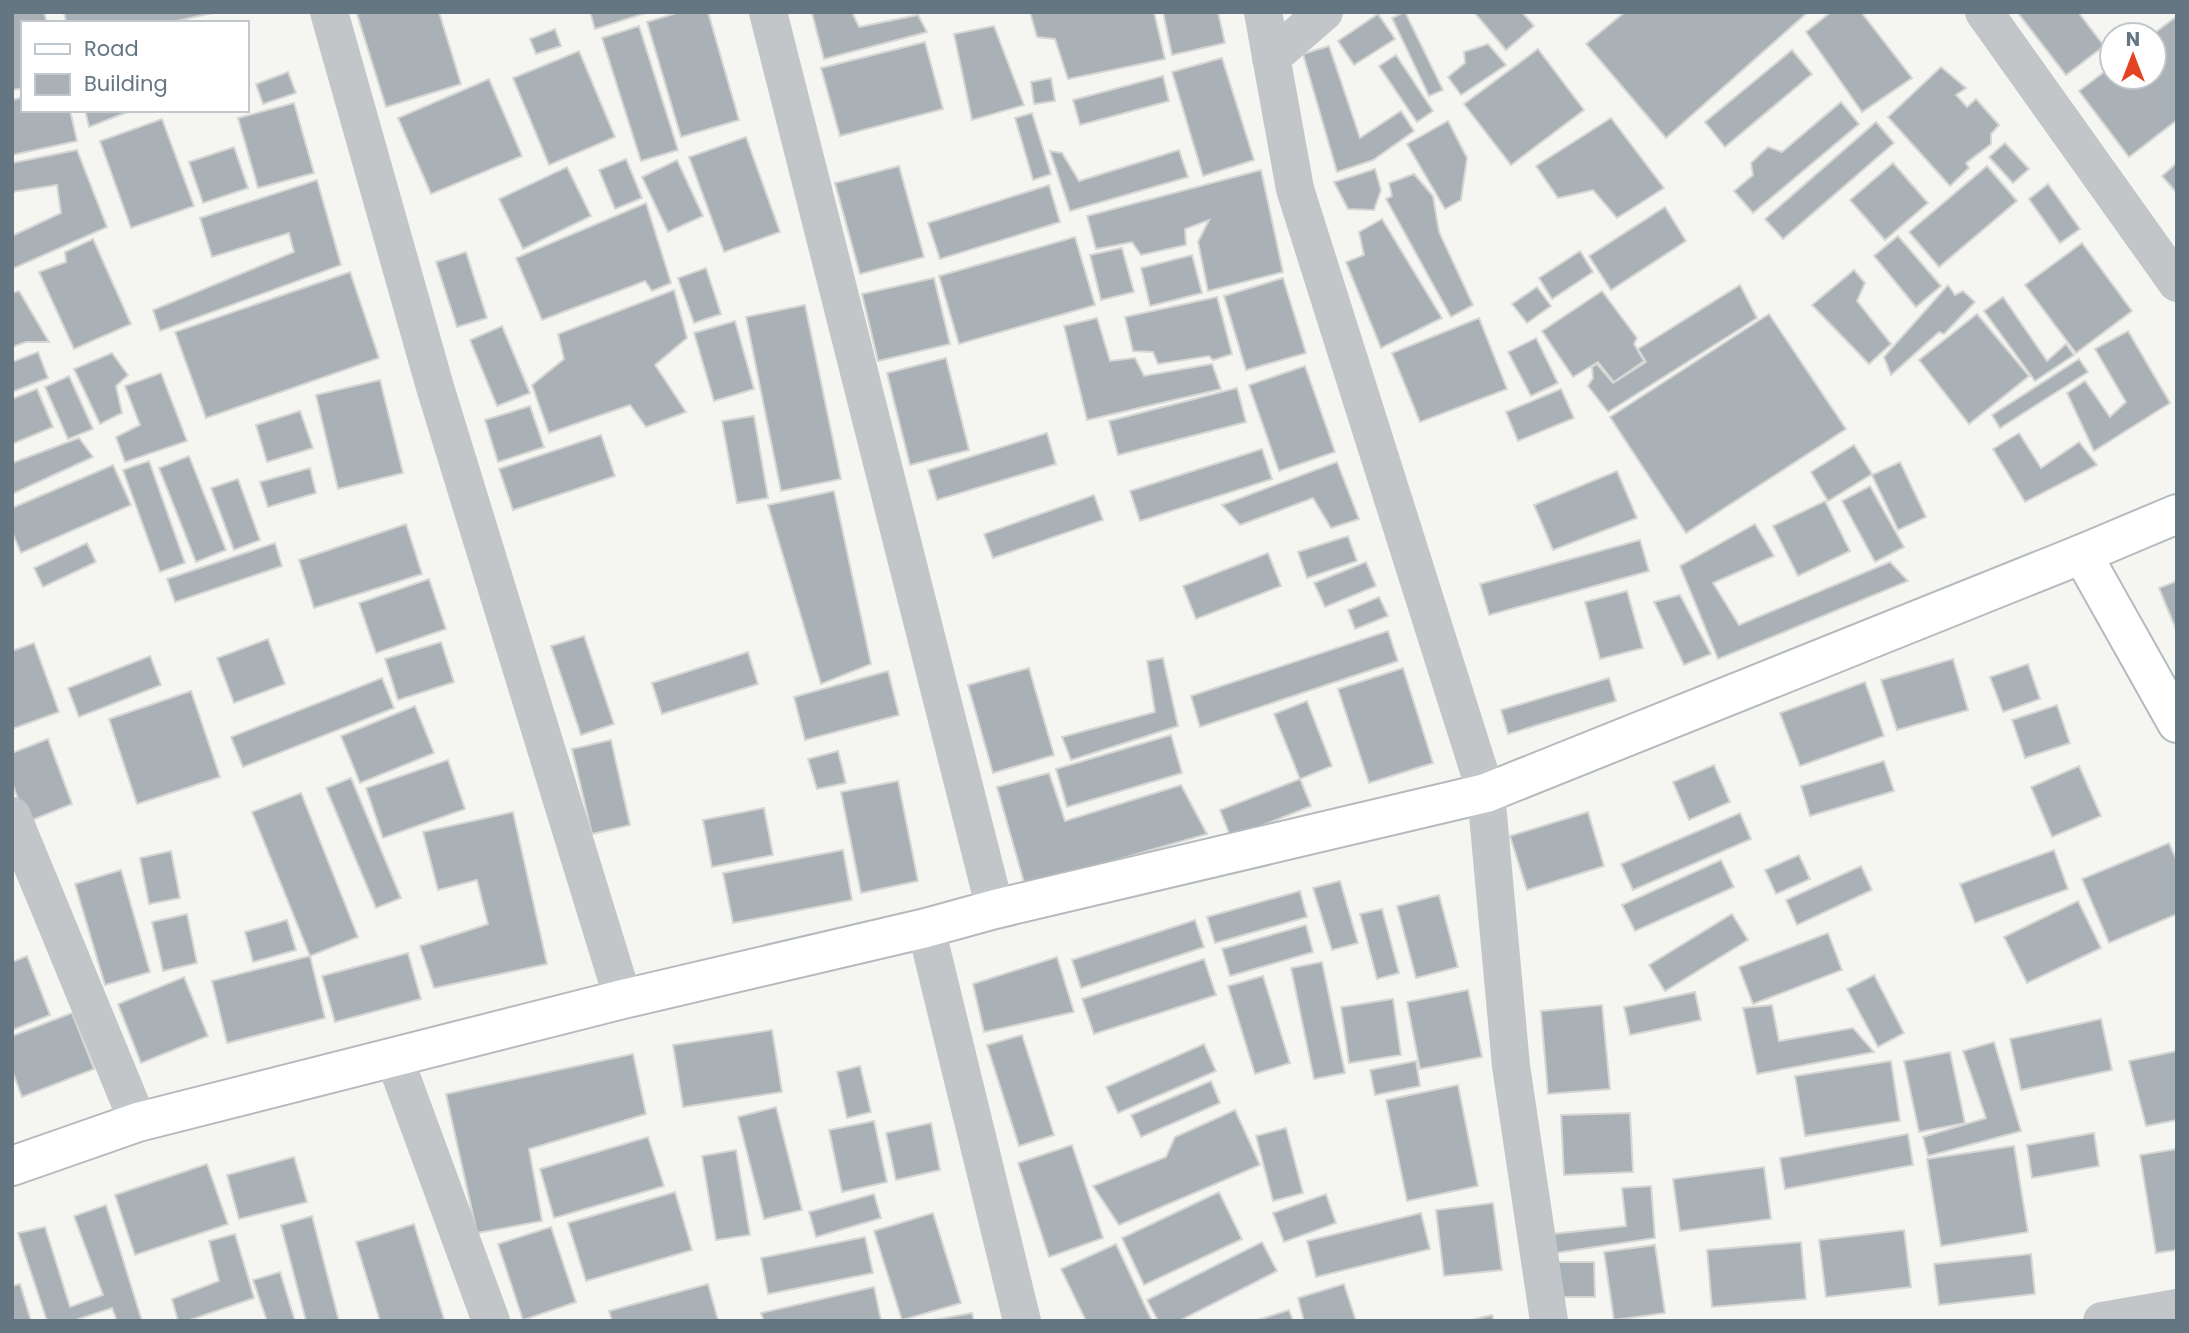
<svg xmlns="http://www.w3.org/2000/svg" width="2189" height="1333" font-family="Poppins,sans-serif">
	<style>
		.building { fill: #a9b1b6; stroke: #d6d6d4; stroke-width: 2 }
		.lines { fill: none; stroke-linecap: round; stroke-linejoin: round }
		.secondary-casing { stroke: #b4babe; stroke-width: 42 }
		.street { stroke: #c2c6c9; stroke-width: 38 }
		.secondary { stroke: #fff; stroke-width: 38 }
	</style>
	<rect width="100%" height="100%" fill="#f5f5f1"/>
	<g class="building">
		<path d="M12,12H44L47,23H23V88L12,90Z"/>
		<path d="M64,12H217L168,23H66Z"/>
		<path d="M362,12H439L461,84L386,107L357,14Z"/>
		<path d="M590,12H649L595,29Z"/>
		<path d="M680,12H708L739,120L681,137L647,22Z"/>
		<path d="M852,12L859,27L918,15L927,32L824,59L812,13Z"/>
		<path d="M1030,12H1154L1165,59L1068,79L1055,39L1037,37Z"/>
		<path d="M1163,12H1218L1225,43L1172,55Z"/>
		<path d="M1405,12L1443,90L1429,96L1392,18Z"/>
		<path d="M1474,12H1522L1534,26L1506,50Z"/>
		<path d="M1625,12H1808L1666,138L1586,44Z"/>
		<path d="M1831,12H1861L1912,78L1862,112L1806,32Z"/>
		<path d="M2019,12H2078L2104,46L2066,75L2018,13Z"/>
		<path d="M1378,14L1395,39L1354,65L1338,41Z"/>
		<path d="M2177,16V120L2129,157L2079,91L2112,66V77H2154V35H2152Z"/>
		<path d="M639,26L678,150L641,161L602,38Z"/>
		<path d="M994,26L1024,105L972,120L954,34Z"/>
		<path d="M555,29L561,46L536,54L530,39Z"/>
		<path d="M925,42L943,109L840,136L821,68Z"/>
		<path d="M1488,44L1506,65L1461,95L1448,77L1465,63L1464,52Z"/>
		<path d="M1329,46L1360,138L1401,111L1414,131L1373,160L1337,172L1303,54Z"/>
		<path d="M1538,49L1584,110L1511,165L1464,104Z"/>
		<path d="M1792,50L1812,74L1725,147L1705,122Z"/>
		<path d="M579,51L615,137L549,165L513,78Z"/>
		<path d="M1396,55L1433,111L1417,122L1379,66Z"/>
		<path d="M1222,58L1254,160L1203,176L1172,72Z"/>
		<path d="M1941,67L1966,88L1956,95L1967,107L1976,99L1999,125L1991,134V144L1966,163L1969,168L1950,186L1888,117Z"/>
		<path d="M288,72L296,93L263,104L256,84Z"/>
		<path d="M1163,76L1169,101L1080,125L1073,100Z"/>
		<path d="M1051,78L1055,101L1034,104L1031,82Z"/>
		<path d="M489,79L522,156L431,194L398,118Z"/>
		<path d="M23,97V110H70L77,141L12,155V100Z"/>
		<path d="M1841,102L1859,124L1753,213L1734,191L1753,175L1751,163L1768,147L1782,152Z"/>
		<path d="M294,103L314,173L258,188L238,118Z"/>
		<path d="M85,110H133L89,127Z"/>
		<path d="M1032,113L1051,174L1033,180L1015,118Z"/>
		<path d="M1611,118L1664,188L1617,218L1593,190L1558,198L1536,166Z"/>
		<path d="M162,119L194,206L131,228L100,141Z"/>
		<path d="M1448,121L1467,158L1461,200L1445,209L1407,144Z"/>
		<path d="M1876,122L1894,143L1783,239L1765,219Z"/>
		<path d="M746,137L780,232L724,252L689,157Z"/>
		<path d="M2005,143L2029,169L2013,183L1989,157Z"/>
		<path d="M234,147L248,188L203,203L189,162Z"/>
		<path d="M77,150L107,227L12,269V236L61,213L57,185L12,192V163Z"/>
		<path d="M1179,150L1188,177L1070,211L1050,151L1062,153L1079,181Z"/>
		<path d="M626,159L642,198L615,209L599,170Z"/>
		<path d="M677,160L703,216L668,232L642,177Z"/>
		<path d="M1893,163L1928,203L1885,240L1850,200Z"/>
		<path d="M2177,163V193L2162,176Z"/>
		<path d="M899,166L924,257L860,274L835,183Z"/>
		<path d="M1987,166L2017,201L1939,267L1909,232Z"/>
		<path d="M567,167L591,216L523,249L499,199Z"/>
		<path d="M1375,169L1381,190L1374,210L1348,209L1334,182Z"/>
		<path d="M1261,170L1283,272L1208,291L1198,242L1209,220L1185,229L1186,245L1141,255L1132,242L1096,249L1087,216Z"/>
		<path d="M1414,174L1433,196L1439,232L1473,305L1451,317L1386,199L1392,196L1389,183Z"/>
		<path d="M317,180L341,265L160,331L153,310L294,252L289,233L212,257L200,218Z"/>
		<path d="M2048,184L2080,229L2060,243L2029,199Z"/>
		<path d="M1049,185L1060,222L940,259L928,223Z"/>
		<path d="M646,203L671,283L652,291L645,281L542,320L516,258Z"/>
		<path d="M1665,207L1686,241L1611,290L1589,256Z"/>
		<path d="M1382,219L1442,318L1381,348L1346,262L1364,255L1359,232Z"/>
		<path d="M1898,236L1941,286L1916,307L1874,256Z"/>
		<path d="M1075,237L1095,305L959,344L939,276Z"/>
		<path d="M93,239L131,324L74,349L39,272L66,262L65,252Z"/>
		<path d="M2082,243L2132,311L2076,353L2025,285Z"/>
		<path d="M1122,248L1134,292L1101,300L1090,255Z"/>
		<path d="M1580,251L1593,272L1552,299L1539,278Z"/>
		<path d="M466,252L487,318L457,327L436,262Z"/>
		<path d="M1192,255L1202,293L1150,306L1141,268Z"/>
		<path d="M706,268L721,314L694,323L678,278Z"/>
		<path d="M1854,270L1865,283L1857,301L1891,344L1869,364L1812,305Z"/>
		<path d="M350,272L379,358L206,418L175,332Z"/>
		<path d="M934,278L950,344L878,361L862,294Z"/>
		<path d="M1283,278L1306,353L1246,370L1224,296Z"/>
		<path d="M1740,285L1757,318L1608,412L1588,386L1593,378L1592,367L1597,364L1613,383L1646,362L1638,349Z"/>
		<path d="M1948,285L1955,295L1963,291L1975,302L1944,334L1939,332L1891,375L1884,357Z"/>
		<path d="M1537,287L1551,306L1527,323L1512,304Z"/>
		<path d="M674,290L687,338L655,365L686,412L646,427L630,405L549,433L532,385L564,359L558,334Z"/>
		<path d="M19,291L49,342H26L12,347V293Z"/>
		<path d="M1602,291L1637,338L1634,344L1644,361L1614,382L1598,362L1573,377L1542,331Z"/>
		<path d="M1217,297L1232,354L1213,360L1209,356L1158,364L1153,352L1133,351L1125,317Z"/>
		<path d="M2003,297L2047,361L2066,344L2074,355L2035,381L1984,311Z"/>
		<path d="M805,305L841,479L781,491L746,317Z"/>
		<path d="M1769,314L1846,429L1686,533L1610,417Z"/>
		<path d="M1977,314L2029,376L1969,424L1919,360Z"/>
		<path d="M1097,318L1110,361L1135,358L1144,376L1212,364L1221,389L1087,420L1064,326Z"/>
		<path d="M1479,318L1507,389L1420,422L1392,353Z"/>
		<path d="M735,321L754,389L714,401L694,333Z"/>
		<path d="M502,326L530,393L497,406L470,340Z"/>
		<path d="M2128,331L2170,403L2094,451L2067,393L2085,381L2110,417L2126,402L2095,349Z"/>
		<path d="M1536,338L1558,383L1531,396L1508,352Z"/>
		<path d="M38,352L48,378L12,392V362Z"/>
		<path d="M112,353L128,375L116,386L122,413L100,424L74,369Z"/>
		<path d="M946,358L969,450L910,465L887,373Z"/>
		<path d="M2079,359L2088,372L2000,428L1992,415Z"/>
		<path d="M1305,366L1335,452L1279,471L1249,385Z"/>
		<path d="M161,373L187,441L125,462L116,437L140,425L125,386Z"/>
		<path d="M69,376L93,429L68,439L45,387Z"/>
		<path d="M380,380L403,473L338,489L316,395Z"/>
		<path d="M1237,388L1246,422L1118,455L1109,421Z"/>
		<path d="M37,389L53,427L12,444V399Z"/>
		<path d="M1561,389L1574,418L1518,441L1506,412Z"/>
		<path d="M530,406L544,447L498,462L485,420Z"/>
		<path d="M300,411L313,448L267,462L256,425Z"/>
		<path d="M754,416L768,498L737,503L722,421Z"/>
		<path d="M1047,433L1056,464L937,500L928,470Z"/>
		<path d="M2019,433L2041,468L2079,442L2097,465L2025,502L1993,449Z"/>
		<path d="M601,435L615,476L513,510L499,469Z"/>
		<path d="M79,438L93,457L12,494V463Z"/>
		<path d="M1854,445L1872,474L1828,501L1811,472Z"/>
		<path d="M1262,449L1272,479L1140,521L1130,491Z"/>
		<path d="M189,456L226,550L196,562L159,468Z"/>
		<path d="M149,461L185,563L160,572L123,470Z"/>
		<path d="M1337,462L1359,519L1331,528L1313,498L1240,525L1222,505Z"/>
		<path d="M1900,462L1926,517L1898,530L1872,475Z"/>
		<path d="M113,465L131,505L21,553L12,532V508Z"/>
		<path d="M310,468L316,493L268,507L260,482Z"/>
		<path d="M1617,471L1637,518L1553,550L1534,505Z"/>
		<path d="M238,479L260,540L234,550L211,488Z"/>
		<path d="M1870,486L1904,547L1875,562L1842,501Z"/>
		<path d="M834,491L871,664L821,684L768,505Z"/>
		<path d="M1094,495L1103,520L993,558L984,534Z"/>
		<path d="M1825,501L1850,551L1798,576L1773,526Z"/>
		<path d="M406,524L422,574L314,608L299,560Z"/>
		<path d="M1755,524L1774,556L1713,583L1739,625L1890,562L1908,581L1718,659L1680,566Z"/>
		<path d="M1348,536L1357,561L1307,578L1298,552Z"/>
		<path d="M1640,540L1649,571L1489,615L1480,584Z"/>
		<path d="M87,543L96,562L43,587L34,568Z"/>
		<path d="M275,543L282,566L175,602L167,579Z"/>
		<path d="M1268,553L1281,586L1196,619L1183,586Z"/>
		<path d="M1366,562L1376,586L1325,607L1314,583Z"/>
		<path d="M429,579L446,629L376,653L359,603Z"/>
		<path d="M2177,581V632L2159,588Z"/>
		<path d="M1627,591L1643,648L1600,659L1585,602Z"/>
		<path d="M1680,595L1711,654L1684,665L1654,602Z"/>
		<path d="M1379,597L1388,616L1355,629L1348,610Z"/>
		<path d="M1388,631L1398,661L1200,727L1191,696Z"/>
		<path d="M584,636L614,724L581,735L551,646Z"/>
		<path d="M268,639L285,684L234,703L217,658Z"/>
		<path d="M441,642L454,682L398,700L385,659Z"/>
		<path d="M34,643L59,712L12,729V651Z"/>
		<path d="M748,652L758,684L662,714L652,683Z"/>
		<path d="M150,656L161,685L79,717L68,688Z"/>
		<path d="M1163,658L1178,726L1071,760L1062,737L1155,712L1147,661Z"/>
		<path d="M1953,659L1968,710L1897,730L1881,680Z"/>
		<path d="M2028,664L2040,699L2003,712L1990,677Z"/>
		<path d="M1029,668L1054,755L993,773L968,685Z"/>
		<path d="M1403,668L1433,763L1369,783L1338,689Z"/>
		<path d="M888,671L899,715L805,740L794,697Z"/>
		<path d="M382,678L394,708L243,767L231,737Z"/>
		<path d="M1609,678L1616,701L1508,734L1501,710Z"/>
		<path d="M1865,682L1884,736L1800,766L1780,713Z"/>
		<path d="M191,691L220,777L137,804L109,719Z"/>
		<path d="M1307,701L1332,766L1300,779L1274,714Z"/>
		<path d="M2057,705L2070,743L2025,758L2012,720Z"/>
		<path d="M415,706L434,753L360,783L341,736Z"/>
		<path d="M1171,735L1182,773L1067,807L1056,769Z"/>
		<path d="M48,739L72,804L27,822L12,783V753Z"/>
		<path d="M611,740L630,825L592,834L572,749Z"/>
		<path d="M838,751L846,783L817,789L808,759Z"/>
		<path d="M448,760L465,809L383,838L366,788Z"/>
		<path d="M1884,761L1894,791L1810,816L1801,786Z"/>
		<path d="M1714,765L1730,802L1689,820L1673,782Z"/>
		<path d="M2079,766L2101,816L2052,837L2031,787Z"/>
		<path d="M1049,773L1065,821L1181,785L1207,834L1025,886L997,787Z"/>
		<path d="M351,778L401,898L376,908L326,788Z"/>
		<path d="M1300,779L1311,806L1231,838L1220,810Z"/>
		<path d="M898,781L918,881L861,893L841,792Z"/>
		<path d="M301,793L358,937L310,956L252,812Z"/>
		<path d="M764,808L773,855L712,867L703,820Z"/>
		<path d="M513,812L547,964L434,988L420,946L488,924L477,880L438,890L423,832Z"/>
		<path d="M1588,812L1604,866L1527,890L1510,836Z"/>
		<path d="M1740,813L1751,839L1633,890L1621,864Z"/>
		<path d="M2169,843L2177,861V914L2109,943L2082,879Z"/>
		<path d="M843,850L852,900L733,923L723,873Z"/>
		<path d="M2054,850L2068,889L1975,923L1960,884Z"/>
		<path d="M171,851L180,898L149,904L140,858Z"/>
		<path d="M1799,855L1810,879L1776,894L1765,870Z"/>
		<path d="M1721,860L1734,887L1635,931L1622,905Z"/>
		<path d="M1861,866L1872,890L1797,925L1786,900Z"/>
		<path d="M121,870L150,972L105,985L75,884Z"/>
		<path d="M1340,881L1358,943L1332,950L1313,888Z"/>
		<path d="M1300,891L1307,917L1215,943L1207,917Z"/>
		<path d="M1439,895L1458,967L1416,978L1397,906Z"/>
		<path d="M2078,901L2101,948L2027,983L2004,937Z"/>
		<path d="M1382,909L1399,973L1377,979L1360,914Z"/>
		<path d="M187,914L197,963L163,971L152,922Z"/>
		<path d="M1732,914L1748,940L1665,991L1649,965Z"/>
		<path d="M287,920L296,950L253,962L245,932Z"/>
		<path d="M1195,920L1204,947L1081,988L1072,960Z"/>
		<path d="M1306,925L1313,952L1230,976L1222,949Z"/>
		<path d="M1828,933L1842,970L1753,1004L1739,967Z"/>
		<path d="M408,953L421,999L335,1022L322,976Z"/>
		<path d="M27,956L50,1015L12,1030V962Z"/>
		<path d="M310,956L325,1018L227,1043L212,981Z"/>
		<path d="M1057,957L1074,1012L984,1032L973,984Z"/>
		<path d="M1204,959L1216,995L1094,1034L1082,999Z"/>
		<path d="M1322,962L1345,1073L1314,1079L1291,968Z"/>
		<path d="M1874,975L1904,1033L1878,1047L1847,989Z"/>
		<path d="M1263,976L1290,1063L1255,1074L1228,986Z"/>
		<path d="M184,977L208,1036L141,1063L118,1004Z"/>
		<path d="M1468,990L1482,1057L1420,1069L1407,1002Z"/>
		<path d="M1695,992L1701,1020L1630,1035L1624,1007Z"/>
		<path d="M1393,999L1401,1055L1349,1063L1341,1007Z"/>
		<path d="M1602,1005L1610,1089L1548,1094L1541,1011Z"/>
		<path d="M1772,1005L1779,1041L1853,1028L1874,1052L1757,1074L1743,1008Z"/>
		<path d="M72,1013L94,1069L22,1097L12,1070V1036Z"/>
		<path d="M2101,1019L2112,1070L2021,1090L2010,1039Z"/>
		<path d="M772,1030L782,1092L683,1107L673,1045Z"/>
		<path d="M1022,1035L1054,1135L1019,1146L987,1045Z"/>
		<path d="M1994,1042L2021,1131L1928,1156L1923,1137L1986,1118L1963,1051Z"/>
		<path d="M1204,1044L1216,1071L1118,1113L1106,1087Z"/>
		<path d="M2177,1051V1120L2146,1126L2129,1061Z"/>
		<path d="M1950,1052L1965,1123L1919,1132L1904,1061Z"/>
		<path d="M633,1054L646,1114L529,1149L542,1221L477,1233L446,1094Z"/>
		<path d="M1416,1061L1420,1086L1375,1095L1370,1070Z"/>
		<path d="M1891,1061L1900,1121L1805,1136L1795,1076Z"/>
		<path d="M860,1066L871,1112L847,1118L837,1072Z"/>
		<path d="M1211,1081L1220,1103L1141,1137L1131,1115Z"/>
		<path d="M1458,1085L1478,1186L1407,1201L1386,1100Z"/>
		<path d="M776,1107L802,1210L764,1219L738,1117Z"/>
		<path d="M1235,1110L1260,1165L1119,1225L1093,1186L1166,1157L1175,1137Z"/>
		<path d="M1630,1113L1633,1172L1564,1175L1561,1115Z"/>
		<path d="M874,1121L887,1182L842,1192L829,1130Z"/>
		<path d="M931,1123L940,1170L896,1180L886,1133Z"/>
		<path d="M1286,1128L1303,1193L1273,1201L1256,1136Z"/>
		<path d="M2094,1133L2099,1166L2032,1178L2027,1145Z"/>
		<path d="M1908,1134L1913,1165L1785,1189L1780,1158Z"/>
		<path d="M648,1137L664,1186L554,1218L540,1169Z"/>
		<path d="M1072,1145L1103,1238L1049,1257L1018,1163Z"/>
		<path d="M2014,1146L2028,1232L1941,1246L1927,1159Z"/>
		<path d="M2177,1149V1250L2156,1253L2140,1155Z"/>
		<path d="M736,1150L750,1235L716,1240L702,1156Z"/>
		<path d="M294,1157L307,1202L239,1219L227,1175Z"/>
		<path d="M207,1164L228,1224L135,1255L115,1195Z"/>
		<path d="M1764,1167L1771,1219L1680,1231L1673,1179Z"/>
		<path d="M1651,1186L1655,1238L1555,1253L1552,1234L1626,1226L1622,1188Z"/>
		<path d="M675,1192L692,1250L586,1281L568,1223Z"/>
		<path d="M1219,1192L1242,1239L1144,1285L1122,1238Z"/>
		<path d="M874,1194L881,1218L816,1237L809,1212Z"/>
		<path d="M1326,1194L1336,1223L1284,1242L1273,1213Z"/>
		<path d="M1493,1203L1502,1270L1444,1276L1436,1210Z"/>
		<path d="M106,1205L142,1321H117L112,1308L78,1319L79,1321H47L18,1233L45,1227L70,1307L103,1295L74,1216Z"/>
		<path d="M933,1213L961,1303L902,1320L874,1231Z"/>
		<path d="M1421,1213L1430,1249L1316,1277L1307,1241Z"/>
		<path d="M312,1216L339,1321H306L281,1225Z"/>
		<path d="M414,1224L444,1319L437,1321H380L356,1242Z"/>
		<path d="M551,1227L576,1302L523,1320L498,1244Z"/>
		<path d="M1904,1230L1911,1287L1826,1297L1819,1240Z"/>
		<path d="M235,1234L254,1298L187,1321H178L172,1299L219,1281L209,1241Z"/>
		<path d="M865,1237L873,1273L768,1294L761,1258Z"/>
		<path d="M1262,1242L1277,1271L1179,1321H1158L1147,1300Z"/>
		<path d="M1801,1242L1806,1299L1712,1307L1707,1250Z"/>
		<path d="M1116,1244L1152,1321H1086L1061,1269Z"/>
		<path d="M1655,1245L1665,1313L1614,1320L1604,1252Z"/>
		<path d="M2031,1254L2035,1294L1939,1305L1934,1264Z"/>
		<path d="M1557,1262H1594L1595,1297H1558Z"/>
		<path d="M280,1272L295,1321H267L253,1280Z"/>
		<path d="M20,1284L31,1321H12V1286Z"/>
		<path d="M708,1284L718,1320L612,1321L609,1311Z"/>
		<path d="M1344,1284L1356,1321H1304L1298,1298Z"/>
		<path d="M874,1287L881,1320L764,1321L761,1313Z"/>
		<path d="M1289,1310L1293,1321H1254Z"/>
		<path d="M972,1313L974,1321H928Z"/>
		<path d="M1492,1315L1494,1321H1467Z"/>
	</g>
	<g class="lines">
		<defs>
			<g id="secondary">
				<path d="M2082,554L2177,723"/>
				<path d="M12,1166L138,1122L623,999L926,928L995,909L1486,793L2082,554L2177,514"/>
			</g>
		</defs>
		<use href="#secondary" class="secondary-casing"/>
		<g class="street">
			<path d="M329,12L435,387L623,999"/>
			<path d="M768,12L995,909"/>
			<path d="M1263,12L1295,189L1486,793L1511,1066L1549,1321"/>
			<path d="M1984,12L2177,283"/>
			<path d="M1271,58L1324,12"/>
			<path d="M12,816L138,1122"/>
			<path d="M926,928L1022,1321"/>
			<path d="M394,1057L491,1321"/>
			<path d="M2102,1321L2177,1308"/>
		</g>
		<use href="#secondary" class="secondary"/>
	</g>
	<rect width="2189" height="1333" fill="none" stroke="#637682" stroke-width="28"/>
	<rect x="21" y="21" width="228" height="91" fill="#ffffff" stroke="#c1c8cd" stroke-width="2"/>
	<rect x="35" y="44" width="35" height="10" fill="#ffffff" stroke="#c1c8cd" stroke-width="2"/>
	<text x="84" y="56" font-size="21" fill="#637682">Road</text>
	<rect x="35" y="74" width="35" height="21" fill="#a9b1b6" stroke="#c1c8cd" stroke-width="2"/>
	<text x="84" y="91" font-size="21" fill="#637682">Building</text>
	<g transform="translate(2133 56)"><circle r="33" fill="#ffffff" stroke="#c1c8cd" stroke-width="2"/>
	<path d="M0-5L12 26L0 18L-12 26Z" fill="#e44321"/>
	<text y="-10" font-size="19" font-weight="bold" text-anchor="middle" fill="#637682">N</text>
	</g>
</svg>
